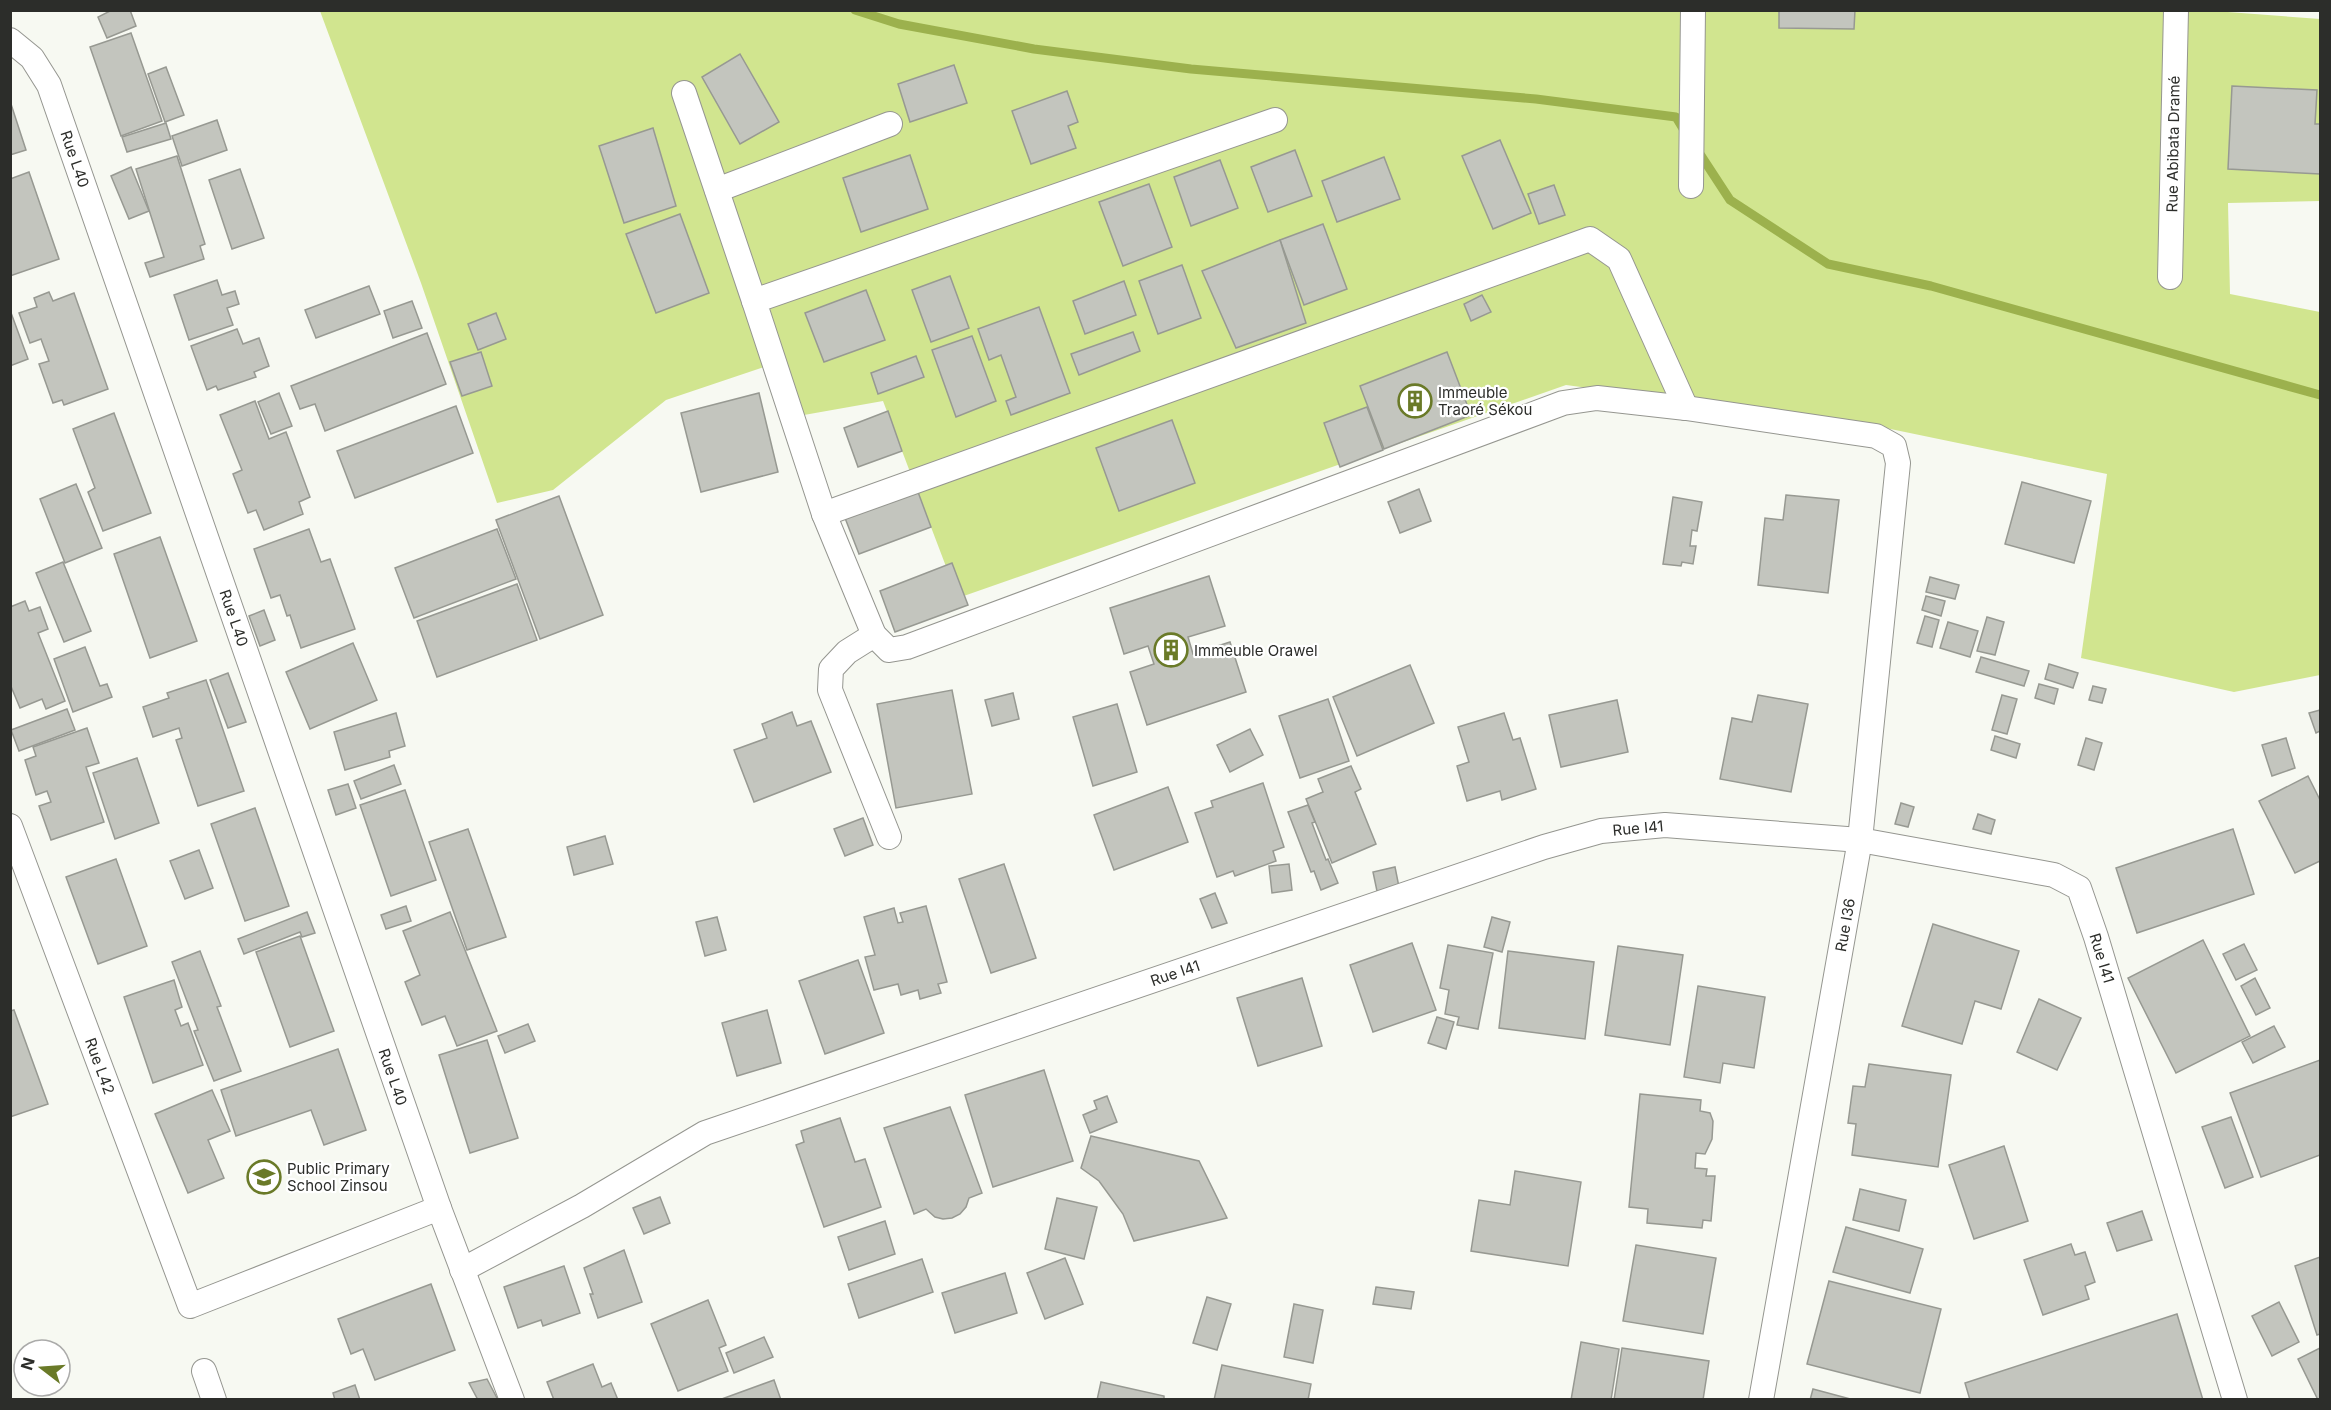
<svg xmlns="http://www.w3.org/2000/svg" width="2331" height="1410" font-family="Inter,sans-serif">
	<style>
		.green { fill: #d1e58f }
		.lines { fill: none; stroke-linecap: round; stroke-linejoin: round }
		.stream { stroke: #9cb14d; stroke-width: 9 }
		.building { fill: #c3c5be; stroke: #979992; stroke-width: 1.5 }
		.minor-casing { stroke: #959690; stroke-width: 26 }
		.minor { stroke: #fff; stroke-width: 24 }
		.labels { text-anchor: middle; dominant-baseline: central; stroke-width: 4.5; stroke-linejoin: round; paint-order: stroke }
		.street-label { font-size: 15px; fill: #2c2d2a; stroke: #fff }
		.poi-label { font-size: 15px; fill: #2c2d2a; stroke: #fff; text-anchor: start }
	</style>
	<rect width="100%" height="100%" fill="#f7f9f2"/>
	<path class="green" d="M2201,10L2320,19V201L2228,203L2230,294L2320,312V675L2234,692L2081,658L2107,474L1876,426L1566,385L958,598L883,401L787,418L779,362L666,400L553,490L497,503L421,283L320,11Z"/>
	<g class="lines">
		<g class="stream">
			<path d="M855,10L899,24L1034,49L1191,69L1536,99L1676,117L1685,132"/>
			<path d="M1698,151L1730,200L1828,264L1931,286L2320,395"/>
		</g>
	</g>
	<g class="building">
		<path d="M112,10H130L136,26L107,38L98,17Z"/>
		<path d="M1779,10H1855L1854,29L1779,28Z"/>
		<path d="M131,33L162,121L121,136L90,47Z"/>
		<path d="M740,54L779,122L740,144L702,77Z"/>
		<path d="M954,65L967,103L910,122L898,84Z"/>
		<path d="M166,67L184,115L165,122L148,74Z"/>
		<path d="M2232,86L2317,90L2315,124H2320V174L2228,169Z"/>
		<path d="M1067,91L1078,122L1068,126L1076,148L1031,164L1012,111Z"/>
		<path d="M10,101L26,150L10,155Z"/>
		<path d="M217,120L227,150L182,166L172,136Z"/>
		<path d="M166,123L171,139L127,152L122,137Z"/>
		<path d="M653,128L676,206L624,223L599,146Z"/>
		<path d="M1500,140L1531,213L1493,229L1462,156Z"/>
		<path d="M1295,150L1312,196L1268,212L1251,167Z"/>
		<path d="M910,155L928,209L861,232L843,178Z"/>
		<path d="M177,156L205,244L200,246L204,259L150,277L145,263L164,257L136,169Z"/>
		<path d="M1384,157L1400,199L1337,222L1322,181Z"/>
		<path d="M1220,160L1238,208L1191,226L1174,177Z"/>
		<path d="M131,167L149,211L129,219L111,176Z"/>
		<path d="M240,169L264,238L232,249L209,180Z"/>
		<path d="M29,172L59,259L10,276V179Z"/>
		<path d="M1149,184L1172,247L1123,266L1099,202Z"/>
		<path d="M1554,185L1565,215L1539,224L1528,194Z"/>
		<path d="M680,214L709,293L656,313L626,234Z"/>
		<path d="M1323,224L1347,289L1304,305L1280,240Z"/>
		<path d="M1280,240L1306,323L1236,348L1202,271Z"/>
		<path d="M1182,265L1201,318L1158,334L1139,281Z"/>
		<path d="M950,276L969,328L931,342L912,290Z"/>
		<path d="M217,280L222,295L235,291L239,304L227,308L233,325L189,340L174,295Z"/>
		<path d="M1124,281L1136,315L1085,334L1073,301Z"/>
		<path d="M369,286L380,314L316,338L305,310Z"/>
		<path d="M866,290L885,340L824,362L805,313Z"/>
		<path d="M49,292L53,301L74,293L108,389L64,405L62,400L53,403L39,364L49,361L41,339L30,343L19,313L37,307L34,298Z"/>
		<path d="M1482,295L1491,312L1471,321L1464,304Z"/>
		<path d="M412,301L422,328L393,338L384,311Z"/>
		<path d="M1039,307L1070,393L1011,415L1006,401L1016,397L1001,355L989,360L978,329Z"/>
		<path d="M10,310L28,359L10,366Z"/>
		<path d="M496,313L506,339L478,350L468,324Z"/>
		<path d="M237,329L243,344L259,338L269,366L254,372L256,377L218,390L216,386L207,390L191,346Z"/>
		<path d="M1133,332L1140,351L1079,375L1071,354Z"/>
		<path d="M427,333L446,384L325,431L315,404L300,409L291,386Z"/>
		<path d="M972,336L996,401L956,417L932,350Z"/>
		<path d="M481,352L492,386L462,396L450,362Z"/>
		<path d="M1447,352L1471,415L1384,449L1360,386Z"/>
		<path d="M916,356L924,377L878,394L871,373Z"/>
		<path d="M279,393L292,426L271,434L258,402Z"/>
		<path d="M759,393L778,472L701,492L681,413Z"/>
		<path d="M255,401L269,439L286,432L310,497L299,502L303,514L264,530L256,510L248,513L233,474L242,470L220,415Z"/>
		<path d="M456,406L473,453L355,498L337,451Z"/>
		<path d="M1367,407L1383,450L1340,467L1324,423Z"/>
		<path d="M888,411L902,451L858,467L844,428Z"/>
		<path d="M114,413L151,513L103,531L88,492L95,488L73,429Z"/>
		<path d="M1172,420L1195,483L1119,511L1096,448Z"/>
		<path d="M2022,482L2091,501L2074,563L2005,544Z"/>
		<path d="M76,484L102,548L65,563L40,499Z"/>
		<path d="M1419,489L1431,521L1400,533L1388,502Z"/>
		<path d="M918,492L931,527L859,554L845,518Z"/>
		<path d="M1786,495L1839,500L1828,593L1758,585L1765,518L1783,520Z"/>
		<path d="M559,496L603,615L540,639L496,520Z"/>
		<path d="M1673,497L1702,502L1697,531L1692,530L1690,546H1696L1693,564L1682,562L1681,566L1663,564Z"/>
		<path d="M309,529L321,562L330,559L355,629L301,648L290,615L287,616L280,595L271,598L254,549Z"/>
		<path d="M497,529L516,579L414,618L395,568Z"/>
		<path d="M160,537L197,641L150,658L114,554Z"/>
		<path d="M63,562L91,631L64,642L36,573Z"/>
		<path d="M952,563L968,605L895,632L880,591Z"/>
		<path d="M1209,576L1225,626L1188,637L1193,654L1230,642L1246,692L1147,725L1130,672L1154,664L1148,646L1124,654L1110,608Z"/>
		<path d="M1930,577L1959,585L1955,599L1926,592Z"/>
		<path d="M517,584L537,640L437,677L417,621Z"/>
		<path d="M1926,596L1945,601L1941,616L1922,610Z"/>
		<path d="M25,601L29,611L40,607L48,629L38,633L65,701L46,709L42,699L20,708L10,684V607Z"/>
		<path d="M264,610L275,640L260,646L249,616Z"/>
		<path d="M1925,616L1939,620L1932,647L1917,643Z"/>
		<path d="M1987,617L2004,622L1995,655L1977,651Z"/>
		<path d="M1948,622L1978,631L1970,657L1940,648Z"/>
		<path d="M353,643L377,700L310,729L286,672Z"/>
		<path d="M85,647L100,686L107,684L112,697L73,712L54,659Z"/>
		<path d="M1981,657L2029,671L2024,686L1976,672Z"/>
		<path d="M2049,664L2078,673L2073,688L2045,679Z"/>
		<path d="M1410,665L1434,723L1357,756L1333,697Z"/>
		<path d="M228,673L246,722L228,728L210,680Z"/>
		<path d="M206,680L244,791L198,806L176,740L182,738L179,728L153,737L143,707L169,698L167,693Z"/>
		<path d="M2039,684L2058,689L2054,704L2035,698Z"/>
		<path d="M2093,686L2106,689L2102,703L2089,700Z"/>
		<path d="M952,690L972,794L896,808L877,704Z"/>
		<path d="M1013,693L1019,719L992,726L985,700Z"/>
		<path d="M1758,695L1808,704L1791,792L1720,779L1732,718L1752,722Z"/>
		<path d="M2002,695L2017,699L2007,734L1992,730Z"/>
		<path d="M1328,699L1349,761L1300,778L1279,716Z"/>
		<path d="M1617,700L1628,752L1561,767L1549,715Z"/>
		<path d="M1117,704L1137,772L1093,786L1073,717Z"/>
		<path d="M67,709L75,730L19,751L11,730Z"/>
		<path d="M2320,710V731L2316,733L2309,713Z"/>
		<path d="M792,712L797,726L811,721L831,772L754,802L734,750L767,738L762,724Z"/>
		<path d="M396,713L405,746L389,751L390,757L345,770L334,732Z"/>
		<path d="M1504,713L1513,740L1520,738L1536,789L1502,800L1500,791L1467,801L1457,766L1469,762L1458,727Z"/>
		<path d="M87,728L99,763L86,767L104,822L51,840L39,806L51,802L47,791L36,795L25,760L36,756L33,747Z"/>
		<path d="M1250,729L1263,755L1230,772L1217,745Z"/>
		<path d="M1995,736L2020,744L2016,758L1991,750Z"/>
		<path d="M2086,738L2102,743L2094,770L2078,765Z"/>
		<path d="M2286,738L2295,768L2272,776L2262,745Z"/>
		<path d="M137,758L159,823L115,839L93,773Z"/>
		<path d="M394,765L401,784L361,799L354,781Z"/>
		<path d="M1351,766L1361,789L1355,792L1376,844L1332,863L1306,799L1323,792L1318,779Z"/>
		<path d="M2308,776L2320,800V861L2295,873L2259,801Z"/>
		<path d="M1263,783L1284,847L1273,851L1276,861L1235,876L1233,871L1217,877L1195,813L1213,807L1211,801Z"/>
		<path d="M348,784L356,808L336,815L328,790Z"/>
		<path d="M1168,787L1188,842L1114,870L1094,815Z"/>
		<path d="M405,790L436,880L391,896L360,805Z"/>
		<path d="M1901,803L1914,807L1908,827L1895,824Z"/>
		<path d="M1308,805L1315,822L1312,823L1326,860L1328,859L1338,883L1321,890L1314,871L1311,872L1288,812Z"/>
		<path d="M255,808L289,906L245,921L211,824Z"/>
		<path d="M1978,814L1995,820L1991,834L1973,829Z"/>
		<path d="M863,818L873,845L845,856L834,829Z"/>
		<path d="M468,829L506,937L467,950L429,842Z"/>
		<path d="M2233,829L2254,894L2137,933L2116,868Z"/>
		<path d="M605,836L613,864L574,875L567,847Z"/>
		<path d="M199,850L213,888L185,899L170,861Z"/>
		<path d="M116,859L147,946L98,964L66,877Z"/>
		<path d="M1004,864L1036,958L991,973L959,879Z"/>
		<path d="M1289,864L1292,890L1272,893L1269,866Z"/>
		<path d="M1395,867L1400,892L1378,896L1373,872Z"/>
		<path d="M1215,893L1227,923L1212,928L1200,899Z"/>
		<path d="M406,906L411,921L386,929L381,915Z"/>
		<path d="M926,906L947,982L938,984L941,993L920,999L918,990L901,995L898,984L874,990L865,957L875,955L864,917L894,908L898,923L903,922L900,913Z"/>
		<path d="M307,912L315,933L302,937L300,932L244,954L238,939Z"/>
		<path d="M450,912L497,1031L457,1046L445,1016L422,1025L405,982L420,975L403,931Z"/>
		<path d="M717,917L726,950L705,956L696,922Z"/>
		<path d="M1492,917L1510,922L1502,952L1484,947Z"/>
		<path d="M1933,924L2019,951L2001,1009L1975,1001L1962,1044L1902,1026Z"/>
		<path d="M300,936L334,1031L290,1047L256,952Z"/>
		<path d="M2203,940L2250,1036L2176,1073L2128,978Z"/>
		<path d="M1412,943L1436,1010L1373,1032L1350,965Z"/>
		<path d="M2244,944L2257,970L2236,980L2223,954Z"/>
		<path d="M1448,945L1493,953L1478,1029L1457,1025L1459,1017L1445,1014L1449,990L1440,988Z"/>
		<path d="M1618,946L1683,955L1670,1045L1605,1035Z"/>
		<path d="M200,951L221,1006L217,1007L241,1071L214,1081L194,1031L198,1030L172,962Z"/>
		<path d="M1508,951L1594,962L1585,1039L1499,1028Z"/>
		<path d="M858,960L884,1033L825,1054L799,981Z"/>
		<path d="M1302,978L1322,1046L1258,1066L1237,998Z"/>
		<path d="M2255,978L2270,1008L2256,1015L2241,986Z"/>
		<path d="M174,980L182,1007L175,1010L181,1026L188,1023L203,1065L153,1083L124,997Z"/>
		<path d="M1698,986L1765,997L1754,1068L1723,1063L1720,1083L1684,1077Z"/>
		<path d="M2039,999L2081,1018L2057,1070L2017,1052Z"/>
		<path d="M14,1010L48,1104L10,1117V1011Z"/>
		<path d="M767,1010L781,1063L737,1076L722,1023Z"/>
		<path d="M1437,1017L1454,1022L1446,1049L1428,1043Z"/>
		<path d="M528,1024L535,1041L505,1053L498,1036Z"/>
		<path d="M2274,1026L2285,1047L2253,1063L2242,1042Z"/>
		<path d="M487,1040L518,1138L470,1153L439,1055Z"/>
		<path d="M338,1049L366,1130L324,1145L311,1110L236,1136L221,1090Z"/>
		<path d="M2320,1060V1155L2261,1177L2230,1093Z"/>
		<path d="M1869,1064L1951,1075L1938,1167L1852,1155L1856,1124L1848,1123L1853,1086L1865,1087Z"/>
		<path d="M1044,1070L1073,1161L993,1187L965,1095Z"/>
		<path d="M212,1090L230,1131L208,1140L224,1178L188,1193L155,1114Z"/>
		<path d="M1640,1094L1701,1100L1700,1111L1710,1113L1713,1121L1712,1139L1705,1154L1696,1153L1695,1168L1707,1169L1706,1176H1715L1711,1221L1703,1220L1702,1228L1647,1223L1648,1209L1629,1207Z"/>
		<path d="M1107,1096L1117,1122L1090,1133L1083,1115L1097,1109L1094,1101Z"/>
		<path d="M950,1107L982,1193L969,1198L966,1207L960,1214L952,1218L943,1219L935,1217L926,1209L914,1214L884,1128Z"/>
		<path d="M2231,1117L2253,1177L2225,1188L2202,1127Z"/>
		<path d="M840,1118L855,1162L865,1159L881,1207L824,1227L796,1145L804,1142L801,1131Z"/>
		<path d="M1091,1136L1199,1161L1227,1218L1134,1241L1123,1214L1099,1181L1081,1168Z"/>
		<path d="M2004,1146L2028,1221L1974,1239L1949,1165Z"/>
		<path d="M1515,1171L1581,1182L1568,1266L1471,1251L1479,1200L1510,1205Z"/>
		<path d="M1860,1189L1906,1200L1899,1231L1853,1220Z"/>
		<path d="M660,1197L670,1223L644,1234L633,1208Z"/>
		<path d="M1057,1198L1097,1207L1084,1259L1045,1249Z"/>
		<path d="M2142,1211L2152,1240L2117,1251L2107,1223Z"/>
		<path d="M885,1221L895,1254L849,1270L838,1237Z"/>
		<path d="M1846,1227L1923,1249L1910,1293L1833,1272Z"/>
		<path d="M2071,1244L2075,1255L2085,1252L2095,1282L2085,1286L2089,1299L2043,1315L2024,1260Z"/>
		<path d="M1636,1245L1716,1258L1703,1334L1623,1321Z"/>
		<path d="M624,1250L642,1302L598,1318L590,1294H593L584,1268Z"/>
		<path d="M2320,1257V1334L2317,1335L2295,1266Z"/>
		<path d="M1065,1258L1083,1304L1045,1319L1027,1273Z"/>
		<path d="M922,1259L933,1292L859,1318L848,1284Z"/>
		<path d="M564,1266L580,1313L543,1326L541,1320L518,1328L504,1287Z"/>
		<path d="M1005,1273L1017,1313L955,1333L942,1293Z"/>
		<path d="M1829,1281L1941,1309L1920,1393L1807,1364Z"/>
		<path d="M431,1284L455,1350L375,1380L363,1349L351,1354L338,1319Z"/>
		<path d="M1376,1287L1414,1292L1411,1309L1373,1304Z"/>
		<path d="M1207,1297L1231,1304L1217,1350L1193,1343Z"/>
		<path d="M708,1300L726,1345L719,1348L728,1371L678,1391L651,1324Z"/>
		<path d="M2279,1302L2299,1342L2272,1356L2252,1316Z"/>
		<path d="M1294,1304L1323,1310L1313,1363L1284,1357Z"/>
		<path d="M2177,1314L2203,1400H1970L1965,1383Z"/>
		<path d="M764,1337L773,1357L734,1373L726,1353Z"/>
		<path d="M1581,1342L1619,1349L1611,1400H1571Z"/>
		<path d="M1622,1348L1709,1361L1703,1400H1614Z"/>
		<path d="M2320,1348V1400H2318L2298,1359Z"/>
		<path d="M593,1364L602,1387L611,1383L618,1400H554L547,1382Z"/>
		<path d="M1222,1365L1311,1384L1308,1400H1214Z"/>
		<path d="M487,1379L498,1400H478L469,1383Z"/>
		<path d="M774,1380L781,1400H719Z"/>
		<path d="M1101,1382L1164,1396V1400H1097Z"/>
		<path d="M355,1385L360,1400H335L333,1393Z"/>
		<path d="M1813,1389L1854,1400H1810Z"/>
	</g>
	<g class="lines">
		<defs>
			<g id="minor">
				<path d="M10,40L32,58L49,85L439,1208L512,1400"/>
				<path d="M684,93L754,301"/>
				<path d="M1275,120L754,301L824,514L874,635L889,650L907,647L1563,403L1597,398L1686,408L1876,436L1894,446L1898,463L1860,840L1761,1400"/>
				<path d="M1691,186L1693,10"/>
				<path d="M717,190L890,124"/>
				<path d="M2170,277L2176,10"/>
				<path d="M824,514L1590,239L1619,259L1686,408"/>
				<path d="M874,635L847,652L831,669L830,690L889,837"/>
				<path d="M10,826L190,1306L439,1208"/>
				<path d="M462,1270L582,1206L705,1133L1544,847L1601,831L1665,825L1860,840L2054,875L2079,888L2096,937L2235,1400"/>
				<path d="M204,1371L214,1400"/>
			</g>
		</defs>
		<use href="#minor" class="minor-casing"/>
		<use href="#minor" class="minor"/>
	</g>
	<defs>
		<symbol id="building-ring" viewBox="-11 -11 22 22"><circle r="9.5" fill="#fff" stroke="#6a7a28" stroke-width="1.5"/><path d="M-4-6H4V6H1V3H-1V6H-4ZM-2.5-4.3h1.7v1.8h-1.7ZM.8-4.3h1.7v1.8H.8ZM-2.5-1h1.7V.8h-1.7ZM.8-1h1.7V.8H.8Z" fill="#6a7a28"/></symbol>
		<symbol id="school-ring" viewBox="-11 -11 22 22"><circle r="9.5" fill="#fff" stroke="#6a7a28" stroke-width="1.5"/><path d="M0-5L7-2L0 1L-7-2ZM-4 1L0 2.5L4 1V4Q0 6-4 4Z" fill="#6a7a28"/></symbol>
	</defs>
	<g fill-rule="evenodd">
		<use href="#building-ring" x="1396" y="382" width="38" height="38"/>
		<use href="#building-ring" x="1152" y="631" width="38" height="38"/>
		<use href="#school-ring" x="245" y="1158" width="38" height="38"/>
	</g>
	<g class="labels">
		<g class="street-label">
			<text transform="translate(2173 144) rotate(-89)">Rue Abibata Dramé</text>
			<text transform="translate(75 159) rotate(71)">Rue L40</text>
			<text transform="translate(234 618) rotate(71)">Rue L40</text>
			<text transform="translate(1638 828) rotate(-5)">Rue I41</text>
			<text transform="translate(1845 925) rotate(-80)">Rue I36</text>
			<text transform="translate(2102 958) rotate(73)">Rue I41</text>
			<text transform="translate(1175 973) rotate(-19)">Rue I41</text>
			<text transform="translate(100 1066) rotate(70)">Rue L42</text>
			<text transform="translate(393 1077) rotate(71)">Rue L40</text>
		</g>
		<g class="poi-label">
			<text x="1438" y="392">Immeuble<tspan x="1438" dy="17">Traoré Sékou</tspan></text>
			<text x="1194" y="650">Immeuble Orawel</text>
			<text x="287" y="1168">Public Primary<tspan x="287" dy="17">School Zinsou</tspan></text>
		</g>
	</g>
	<rect width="2331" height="1410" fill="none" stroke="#2c2d2a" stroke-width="24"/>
	<g transform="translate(42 1368) rotate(287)"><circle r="28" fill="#ffffff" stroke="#ababaa" stroke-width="1.5"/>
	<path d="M0-4.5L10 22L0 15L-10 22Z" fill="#6a7a28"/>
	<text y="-9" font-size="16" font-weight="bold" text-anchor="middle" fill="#2c2d2a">N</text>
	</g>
</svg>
